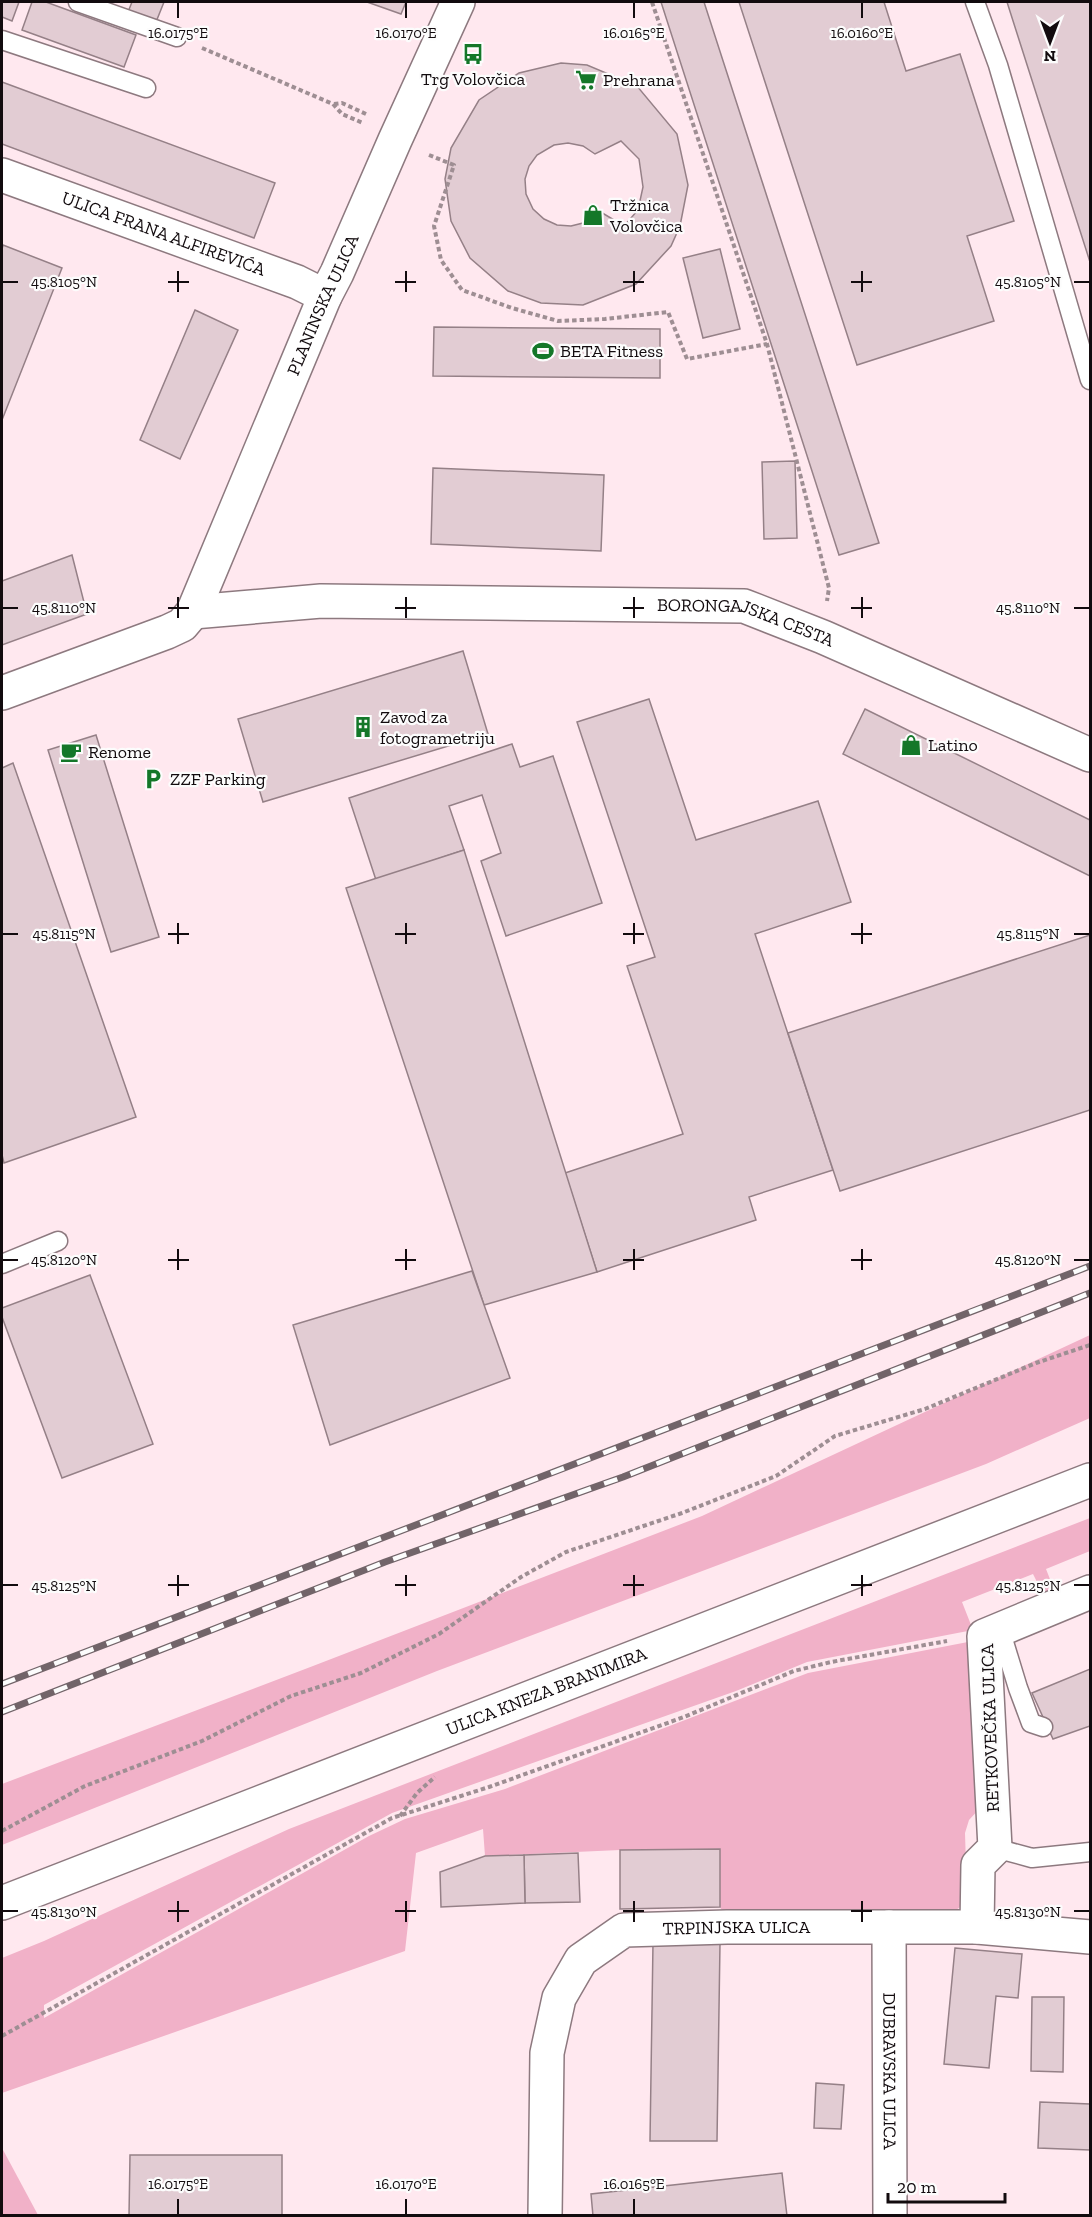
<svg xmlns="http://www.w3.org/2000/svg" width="1092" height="2217" font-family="'Zilla Slab',serif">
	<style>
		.green { fill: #f1b1c8 }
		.building { fill: #e2ccd3; stroke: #958087; stroke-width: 1.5; fill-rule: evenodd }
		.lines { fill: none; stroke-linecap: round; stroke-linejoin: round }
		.lane-casing { stroke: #8d797f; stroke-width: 21 }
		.street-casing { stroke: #8d797f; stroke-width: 36 }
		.secondary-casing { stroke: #8d797f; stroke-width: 36 }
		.path { stroke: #9e8e93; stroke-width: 4; stroke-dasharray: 4.5 3; stroke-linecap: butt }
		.lane { stroke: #fff; stroke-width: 18 }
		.street { stroke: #fff; stroke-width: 33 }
		.secondary { stroke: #fff; stroke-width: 33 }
		.rail-casing { stroke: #726469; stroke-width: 7 }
		.rail { stroke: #fcfcfc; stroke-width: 4.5; stroke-dasharray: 14; stroke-linecap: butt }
		.ticks { fill: none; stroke: #120b0e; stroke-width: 2 }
		.labels { text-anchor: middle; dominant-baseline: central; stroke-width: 4.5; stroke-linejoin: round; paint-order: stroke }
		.poi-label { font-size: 18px; fill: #120b0e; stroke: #fcfcfc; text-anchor: start }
		.street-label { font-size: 18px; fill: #120b0e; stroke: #fcfcfc }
		.ticks-label { font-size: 15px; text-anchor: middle; fill: #120b0e; stroke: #fcfcfc; stroke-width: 4.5; stroke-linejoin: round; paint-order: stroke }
	</style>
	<rect width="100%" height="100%" fill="#ffe8ef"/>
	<g class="green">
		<path d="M1090,1335V1418L986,1464L437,1671L2,1845V1784L313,1666L702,1516Z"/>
		<path d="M1090,1518V1551L1046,1569L1055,1592L1044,1596L1033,1574L962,1602L973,1630L807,1662L736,1691L392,1813L44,2005V2018L369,1836L405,1819L505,1789L808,1673L973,1641L981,1807L969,1820L965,1833L967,1898L963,1905L956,1910L907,1918L727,1919L720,1907V1849L620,1850L485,1856L483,1829L416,1853L405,1951L2,2093V1958L44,1941L289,1829Z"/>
		<path d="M2,2148L38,2215H2Z"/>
	</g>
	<g class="building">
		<path d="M2,2H19L12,21L2,17Z"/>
		<path d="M32,2H46L136,35L124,67L22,30Z"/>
		<path d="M132,2H164L156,22L128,12Z"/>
		<path d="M367,2H406L401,14Z"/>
		<path d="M661,2H704L879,543L839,555Z"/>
		<path d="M739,2H884L906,71L960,54L1014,221L967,236L994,321L857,365Z"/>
		<path d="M1007,2H1090V262Z"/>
		<path d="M561,63L587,65L637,86L677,134L688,185L680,226L671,246L636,284L583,305L541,303L508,291L470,258L451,221L445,179L451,148L479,100L519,73ZM621,141L639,159L643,187L638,210L624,226L599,211L583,223L571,226L557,225L544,219L533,209L526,194L525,179L529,166L537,155L554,145L568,143L583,146L595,154Z"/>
		<path d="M2,82L275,183L254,238L2,144Z"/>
		<path d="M3,245L62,268L2,420V249Z"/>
		<path d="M720,249L740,329L703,338L683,258Z"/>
		<path d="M195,310L238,330L180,459L140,440Z"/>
		<path d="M434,327L660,329V378L433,376Z"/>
		<path d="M795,461L797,538L764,539L762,462Z"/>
		<path d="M433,468L604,475L601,551L431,544Z"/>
		<path d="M72,555L87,614L2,645V581Z"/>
		<path d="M463,651L488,734L263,802L238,719Z"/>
		<path d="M649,699L696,840L818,801L851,902L755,934L833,1170L749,1197L756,1220L597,1272L565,1173L683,1134L627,966L655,957L577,722Z"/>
		<path d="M865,709L1090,820V876L843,754Z"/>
		<path d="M96,735L159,937L111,952L48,750Z"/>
		<path d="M512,744L520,767L553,756L602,903L506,936L481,861L501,853L482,795L449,806L464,850L376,880L349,798Z"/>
		<path d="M13,763L136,1117L4,1163L2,1155V768Z"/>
		<path d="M464,850L597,1272L484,1305L346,888Z"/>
		<path d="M1090,935V1110L840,1191L788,1033Z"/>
		<path d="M472,1271L510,1378L330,1445L293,1325Z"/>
		<path d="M90,1275L153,1444L62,1478L2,1317V1308Z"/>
		<path d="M1090,1669V1726L1053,1739L1032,1693Z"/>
		<path d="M720,1849V1907L620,1909V1850Z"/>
		<path d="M578,1853L580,1902L525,1903L524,1855Z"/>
		<path d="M524,1855L525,1903L441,1907L440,1872L485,1856Z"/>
		<path d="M653,1943H720L717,2141H650Z"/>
		<path d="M955,1948L1022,1954L1018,1998L996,1996L989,2068L944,2064Z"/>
		<path d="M1032,1997H1064L1063,2072L1031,2071Z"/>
		<path d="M816,2083L844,2085L841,2129L814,2128Z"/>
		<path d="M1040,2102L1090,2104V2150L1038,2148Z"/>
		<path d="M130,2155H282V2216H129Z"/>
		<path d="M782,2173L787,2216H593L591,2194Z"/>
	</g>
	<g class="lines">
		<defs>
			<g id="lane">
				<path d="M78,2L177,37"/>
				<path d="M975,2L998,65L1090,380"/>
				<path d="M2,40L146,88"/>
				<path d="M2,1264L58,1241"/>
				<path d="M1000,1629L1018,1688L1031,1723L1043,1727"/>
				<path d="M995,1848L1032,1858L1090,1852"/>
			</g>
			<g id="street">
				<path id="s1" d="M2,175L297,282L325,296"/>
				<path id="s2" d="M193,612L321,601L744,606L823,637L1090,755"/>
				<path id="s3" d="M889,1927L890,2216"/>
				<path d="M977,1927L978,1865L995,1848L984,1636L1090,1592"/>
				<path id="s4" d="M545,2216L547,2053L559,1998L581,1960L624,1930L727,1927H977L1090,1937"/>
			</g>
			<g id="secondary">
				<path id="s5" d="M2,693L167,632L182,625L193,612L325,296L337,273L395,140L458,2"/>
				<path id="s6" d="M2,1903L1090,1480"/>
			</g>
		</defs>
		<use href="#lane" class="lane-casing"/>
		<use href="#street" class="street-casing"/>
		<use href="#secondary" class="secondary-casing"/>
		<g class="path">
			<path d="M652,2L767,344L829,588L827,601"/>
			<path d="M202,48L333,104L342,114L363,123"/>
			<path d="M334,104L342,103L366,114"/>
			<path d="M429,155L454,165L434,226L441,260L462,290L512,308L558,321L605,319L668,312L687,359L767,344"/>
			<path d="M400,1816L417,1793L435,1777"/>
			<path d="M2,1831L85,1786L202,1741L291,1696L361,1673L439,1634L521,1577L566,1552L682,1513L776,1476L835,1436L925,1409L1036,1363L1090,1345"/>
			<path d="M2,2036L392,1818L489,1787L684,1717L794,1671L831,1662L947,1641"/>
		</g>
		<use href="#lane" class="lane"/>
		<use href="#street" class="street"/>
		<use href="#secondary" class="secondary"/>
		<defs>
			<g id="rail">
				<path d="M2,1684L1090,1266"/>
				<path d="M2,1712L385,1562L623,1477L1090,1293"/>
			</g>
		</defs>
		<use href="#rail" class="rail-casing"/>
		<use href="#rail" class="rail"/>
	</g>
	<path class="ticks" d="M178,3V18M406,3V18M634,3V18M862,3V18M178,271V292M406,271V292M634,271V292M862,271V292M3,282H18M168,282H189M395,282H416M623,282H644M851,282H872M1074,282H1089M178,597V618M406,597V618M634,597V618M862,597V618M3,608H18M168,608H189M395,608H416M623,608H644M851,608H872M1074,608H1089M178,923V944M406,923V944M634,923V944M862,923V944M3,934H18M168,934H189M395,934H416M623,934H644M851,934H872M1074,934H1089M178,1249V1270M406,1249V1270M634,1249V1270M862,1249V1270M3,1260H18M168,1260H189M395,1260H416M623,1260H644M851,1260H872M1074,1260H1089M178,1575V1596M406,1575V1596M634,1575V1596M862,1575V1596M3,1585H18M168,1585H189M395,1585H416M623,1585H644M851,1585H872M1074,1585H1089M178,1901V1922M406,1901V1922M634,1901V1922M862,1901V1922M3,1911H18M168,1911H189M395,1911H416M623,1911H644M851,1911H872M1074,1911H1089M178,2199V2214M406,2199V2214M634,2199V2214"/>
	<defs>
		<symbol id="bus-bare" viewBox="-9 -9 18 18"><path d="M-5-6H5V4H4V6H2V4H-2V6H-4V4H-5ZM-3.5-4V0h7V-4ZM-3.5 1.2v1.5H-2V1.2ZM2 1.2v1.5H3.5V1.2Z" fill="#147729" stroke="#fcfcfc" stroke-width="2.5" paint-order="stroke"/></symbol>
		<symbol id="supermarket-bare" viewBox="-9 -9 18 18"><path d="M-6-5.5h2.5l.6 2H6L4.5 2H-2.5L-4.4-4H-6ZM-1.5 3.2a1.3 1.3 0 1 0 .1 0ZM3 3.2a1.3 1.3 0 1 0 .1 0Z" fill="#147729" stroke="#fcfcfc" stroke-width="2.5" paint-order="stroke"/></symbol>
		<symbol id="shop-bare" viewBox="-9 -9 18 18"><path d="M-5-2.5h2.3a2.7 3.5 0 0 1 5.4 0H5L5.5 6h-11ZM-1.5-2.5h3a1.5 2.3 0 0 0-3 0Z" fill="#147729" stroke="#fcfcfc" stroke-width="2.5" paint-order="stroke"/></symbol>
		<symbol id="stadium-bare" viewBox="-9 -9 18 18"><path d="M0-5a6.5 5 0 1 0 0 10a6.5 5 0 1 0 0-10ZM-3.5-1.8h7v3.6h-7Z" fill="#147729" stroke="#fcfcfc" stroke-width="2.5" paint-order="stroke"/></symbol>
		<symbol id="building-bare" viewBox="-9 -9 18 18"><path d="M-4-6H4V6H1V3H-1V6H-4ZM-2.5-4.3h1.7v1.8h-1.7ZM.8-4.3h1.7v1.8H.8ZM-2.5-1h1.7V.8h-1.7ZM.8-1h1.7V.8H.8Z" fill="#147729" stroke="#fcfcfc" stroke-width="2.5" paint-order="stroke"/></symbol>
		<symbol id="cafe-bare" viewBox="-9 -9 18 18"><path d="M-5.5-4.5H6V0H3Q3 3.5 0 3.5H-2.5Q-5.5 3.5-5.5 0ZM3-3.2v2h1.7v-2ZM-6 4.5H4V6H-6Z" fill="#147729" stroke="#fcfcfc" stroke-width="2.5" paint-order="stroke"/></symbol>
		<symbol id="parking-bare" viewBox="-9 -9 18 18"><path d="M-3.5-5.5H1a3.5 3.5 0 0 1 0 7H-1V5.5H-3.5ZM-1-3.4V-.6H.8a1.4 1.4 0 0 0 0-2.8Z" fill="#147729" stroke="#fcfcfc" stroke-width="2.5" paint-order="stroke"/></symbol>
	</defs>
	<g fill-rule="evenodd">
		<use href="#bus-bare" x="458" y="39" width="30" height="30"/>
		<use href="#supermarket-bare" x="571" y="65" width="30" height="30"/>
		<use href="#shop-bare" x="578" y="200" width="30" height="30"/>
		<use href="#stadium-bare" x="528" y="336" width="30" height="30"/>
		<use href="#building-bare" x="348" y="712" width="30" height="30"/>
		<use href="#shop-bare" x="896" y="730" width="30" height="30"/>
		<use href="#cafe-bare" x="56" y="737" width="30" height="30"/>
		<use href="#parking-bare" x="138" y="764" width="30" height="30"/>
	</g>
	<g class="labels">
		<g class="poi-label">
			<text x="473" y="79" text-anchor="middle">Trg Volovčica</text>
			<text x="603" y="80">Prehrana</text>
			<text x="610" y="205">Tržnica<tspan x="610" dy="21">Volovčica</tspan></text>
			<text x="560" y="351">BETA Fitness</text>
			<text x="380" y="717">Zavod za<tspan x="380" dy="21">fotogrametriju</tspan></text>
			<text x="928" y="745">Latino</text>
			<text x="88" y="752">Renome</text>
			<text x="170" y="779">ZZF Parking</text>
		</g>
		<g class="street-label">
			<text stroke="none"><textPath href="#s1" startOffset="172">ULICA FRANA ALFIREVIĆA</textPath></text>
			<text stroke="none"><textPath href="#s5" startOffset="543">PLANINSKA ULICA</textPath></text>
			<text stroke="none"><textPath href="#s2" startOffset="556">BORONGAJSKA CESTA</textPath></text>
			<text stroke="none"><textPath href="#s6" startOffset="584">ULICA KNEZA BRANIMIRA</textPath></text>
			<text transform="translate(990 1728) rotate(-92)">RETKOVEČKA ULICA</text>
			<text stroke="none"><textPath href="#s4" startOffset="428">TRPINJSKA ULICA</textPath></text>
			<text stroke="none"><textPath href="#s3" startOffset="144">DUBRAVSKA ULICA</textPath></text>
		</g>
	</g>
	<g class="ticks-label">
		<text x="178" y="38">16.0175°E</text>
		<text x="406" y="38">16.0170°E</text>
		<text x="634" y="38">16.0165°E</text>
		<text x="862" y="38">16.0160°E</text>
		<text x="1028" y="287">45.8105°N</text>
		<text x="64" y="287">45.8105°N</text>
		<text x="1028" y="613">45.8110°N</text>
		<text x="64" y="613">45.8110°N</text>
		<text x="64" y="939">45.8115°N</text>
		<text x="1028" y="939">45.8115°N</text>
		<text x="64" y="1265">45.8120°N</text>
		<text x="1028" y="1265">45.8120°N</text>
		<text x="1028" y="1591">45.8125°N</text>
		<text x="64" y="1591">45.8125°N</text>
		<text x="1028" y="1917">45.8130°N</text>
		<text x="64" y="1917">45.8130°N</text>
		<text x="178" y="2189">16.0175°E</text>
		<text x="406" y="2189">16.0170°E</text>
		<text x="634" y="2189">16.0165°E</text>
	</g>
	<rect width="1092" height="2217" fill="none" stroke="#120b0e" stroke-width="6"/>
	<g transform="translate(1050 42) rotate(180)" stroke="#fcfcfc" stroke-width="4.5" paint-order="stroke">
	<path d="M0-4.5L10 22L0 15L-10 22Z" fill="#120b0e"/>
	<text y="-9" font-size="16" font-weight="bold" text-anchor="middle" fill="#120b0e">N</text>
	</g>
	<path d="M888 2193v9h117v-9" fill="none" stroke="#120b0e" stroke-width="3"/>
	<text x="897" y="2193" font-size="18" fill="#120b0e" stroke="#fcfcfc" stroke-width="4.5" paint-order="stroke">20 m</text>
</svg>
